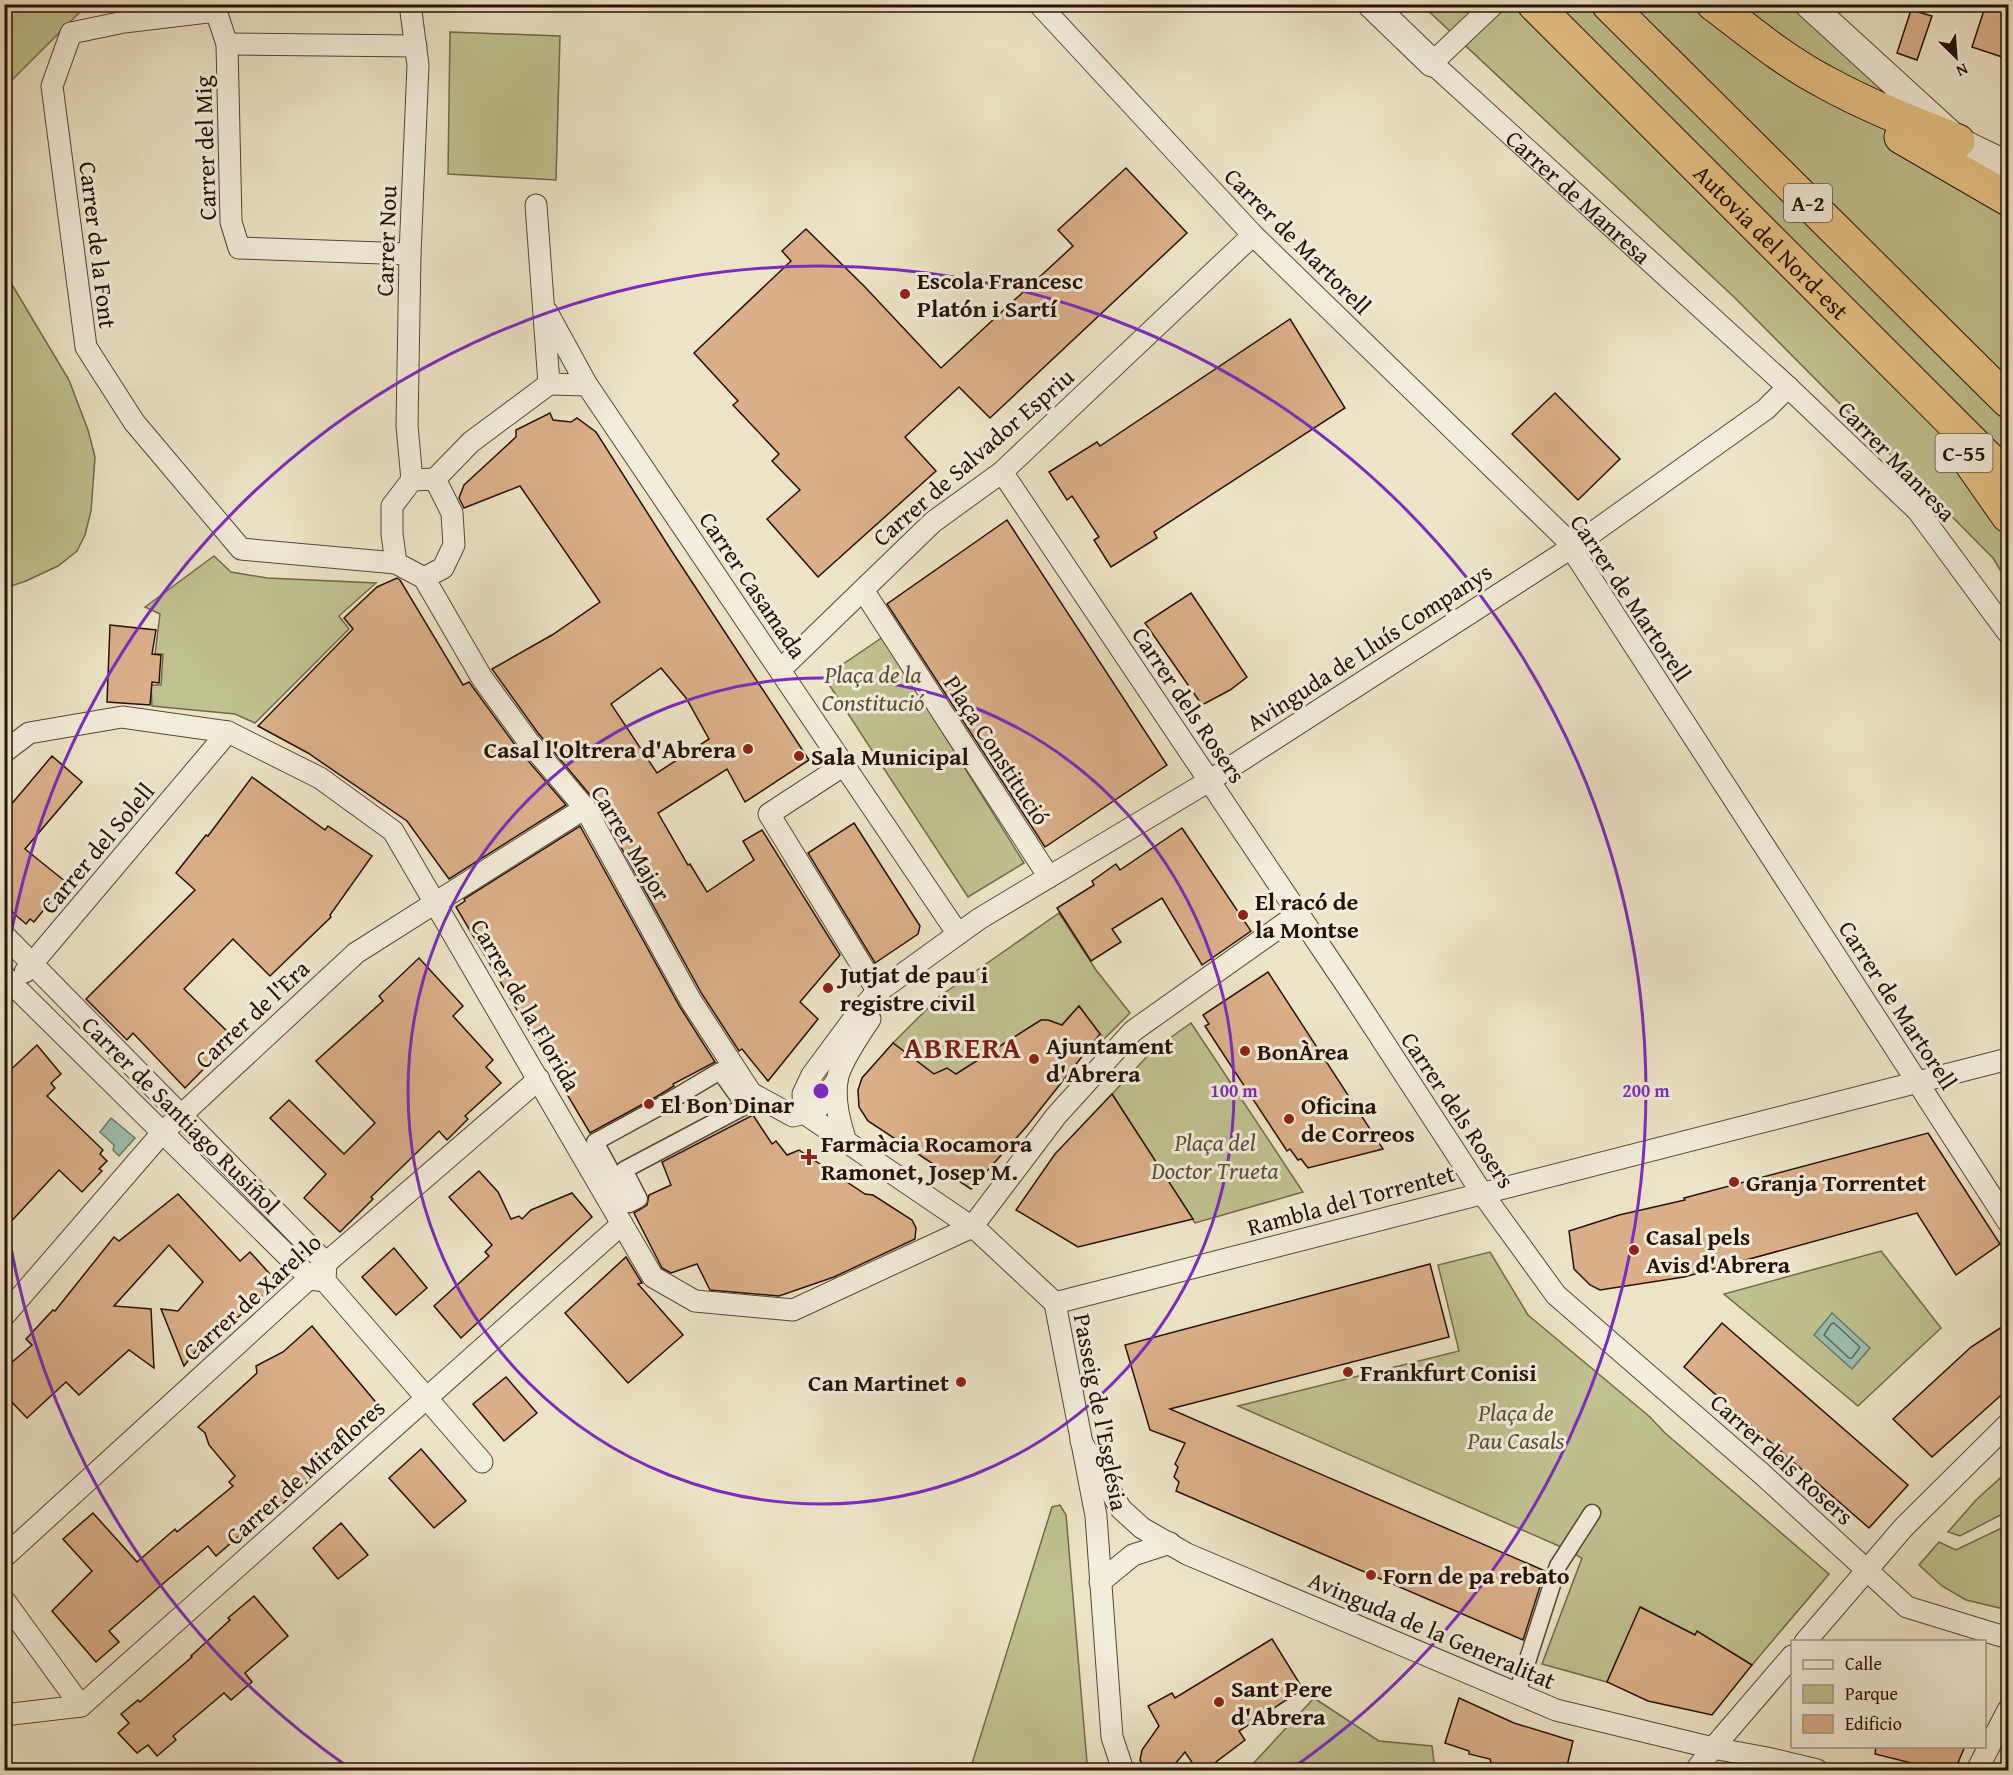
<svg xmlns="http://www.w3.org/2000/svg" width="2013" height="1775" font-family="'Gentium Book Plus',serif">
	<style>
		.green { fill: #c0c190; stroke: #73694a; stroke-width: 1.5 }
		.water { fill: #9abfae; stroke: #6c796a; stroke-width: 1.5 }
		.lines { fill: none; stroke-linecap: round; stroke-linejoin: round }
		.shore { stroke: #60685a; stroke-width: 1.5 }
		.building { fill: #daaf89; stroke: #261105; stroke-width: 1.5; fill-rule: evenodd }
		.pedestrian-casing { stroke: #584636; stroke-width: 19 }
		.minor-casing { stroke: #584636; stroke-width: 23 }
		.tertiary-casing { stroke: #584636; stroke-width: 29 }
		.motorway-casing { stroke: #261105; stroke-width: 35 }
		.pedestrian { stroke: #f3eddb; stroke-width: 16 }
		.minor { stroke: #f3eddb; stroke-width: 21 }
		.tertiary { stroke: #f3eddb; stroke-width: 27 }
		.motorway { stroke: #e6c284; stroke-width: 33 }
		.ring { fill: none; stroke: #7b2cbf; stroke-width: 3 }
		.poi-dot { fill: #8f2418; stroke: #f3eddb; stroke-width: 2 }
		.labels { text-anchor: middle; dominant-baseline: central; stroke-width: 6; stroke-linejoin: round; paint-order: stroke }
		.shield { fill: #f3eddb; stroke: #645345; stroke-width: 1.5 }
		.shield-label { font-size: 22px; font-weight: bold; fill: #261105 }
		.street-label { font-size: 24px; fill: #261105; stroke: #f3eddb }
		.poi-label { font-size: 24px; font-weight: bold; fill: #261105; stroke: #f3eddb; text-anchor: start }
		.park-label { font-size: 24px; font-style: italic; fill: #5c4f36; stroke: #f3eddb }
		.district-label { font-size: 30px; font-weight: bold; letter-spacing: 1.5px; fill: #7a1f14; stroke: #f3eddb }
		.centre { fill: #7b2cbf; stroke: #f3eddb; stroke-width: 3 }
		.ring-label { font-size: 18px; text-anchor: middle; font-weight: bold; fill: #7b2cbf; stroke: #f3eddb; stroke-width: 6; stroke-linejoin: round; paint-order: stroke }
	</style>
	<rect width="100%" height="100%" fill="#ede4c7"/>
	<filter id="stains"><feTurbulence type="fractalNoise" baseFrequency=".00333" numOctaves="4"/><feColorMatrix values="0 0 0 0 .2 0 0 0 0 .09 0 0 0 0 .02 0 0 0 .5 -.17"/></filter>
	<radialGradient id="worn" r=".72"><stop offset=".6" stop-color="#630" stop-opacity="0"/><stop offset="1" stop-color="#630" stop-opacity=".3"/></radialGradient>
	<g class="green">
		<path d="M5,4L87,5L5,87Z"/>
		<path d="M1422,5H1799L2008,182V583L1993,558L1735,298Z"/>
		<path d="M450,32L560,36L556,180L448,174Z"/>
		<path d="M5,273L69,380L88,430L95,457L91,511L85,535L77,551L58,566L26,581L5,588Z"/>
		<path d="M214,556L231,572L267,578L376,583L339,616L349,629L255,723L235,714L152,706L151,685H161L163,654H155L160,614L145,607Z"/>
		<path d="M883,637L1024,863L968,897L824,677Z"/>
		<path d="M1059,913L1096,970L1130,1013L1104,1039L1079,1006L1059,1028L1052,1021L1041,1020L955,1075L938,1077L893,1043L940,996Z"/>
		<path d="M1191,1023L1303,1192L1195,1223L1112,1094L1153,1050Z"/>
		<path d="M1881,1251L1941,1328L1858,1406L1724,1294Z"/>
		<path d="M1490,1252L1528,1315L1650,1417L1665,1433L1829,1574L1752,1665L1698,1632L1695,1635L1641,1607L1607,1682L1542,1664L1582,1558L1559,1546L1238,1406L1459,1351L1438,1265Z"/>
		<path d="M2008,1471V1511L1960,1536L1948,1532L1976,1500Z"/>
		<path d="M1060,1505L1066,1515L1087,1762L1090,1770H970L1052,1507Z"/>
		<path d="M2008,1525V1610L1966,1600L1942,1586L1919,1565L1939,1542L1956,1550Z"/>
		<path d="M1314,1698L1379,1741L1432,1746L1435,1770H1244L1250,1767Z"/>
	</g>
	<g class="water">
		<path d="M111,1118L135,1138L119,1156L113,1150L114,1145L100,1132Z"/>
		<path d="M1832,1313L1870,1348L1852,1369L1814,1335Z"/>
	</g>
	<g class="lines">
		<path class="shore" d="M1834,1323L1860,1347L1852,1358H1849L1824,1335L1831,1324Z"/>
	</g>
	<g class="building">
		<path d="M1986,4H2008V59L1972,47Z"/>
		<path d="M1911,10L1932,16L1917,60L1897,53Z"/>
		<path d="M1126,168L1187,233L990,418L959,387L905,437L936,471L818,577L767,519L800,490L772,461L779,454L733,405L738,401L694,353L791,261L782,251L806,229L864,286L941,368L1073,246L1058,230Z"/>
		<path d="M1290,319L1345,408L1154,532L1157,538L1111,567L1094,540L1099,537L1072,496L1067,500L1049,472L1097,442L1100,446Z"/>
		<path d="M1555,393L1620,459L1578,500L1512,434Z"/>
		<path d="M550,413L553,420L571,422L577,418L596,432L671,550L809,760L745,802L727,769L658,813L688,865L690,864L707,892L754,860L743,841L762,830L840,955L800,1002L818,1019L768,1081L742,1049L739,1051L702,994L596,802L538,733L492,669L552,635L600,602L520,486L464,508L459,498L464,485L516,437V430ZM661,668L686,698L709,739L657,773L611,704Z"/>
		<path d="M1007,520L1167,765L1045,847L887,604Z"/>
		<path d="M397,578L400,580L463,685L469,682L518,749L566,805L449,879L407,821L308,753L258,726L353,629L344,618L377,587Z"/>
		<path d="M1191,593L1247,677L1230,690L1202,705L1145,623Z"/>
		<path d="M110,625L156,630L152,654L161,655L159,683L152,682L150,705L107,702Z"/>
		<path d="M52,756L82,782L25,849L66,882L34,922L30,919L26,924L4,905V813Z"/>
		<path d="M252,777L325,830L328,826L372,856L330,915L331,917L270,976L233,939L184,989L234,1038L185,1088L133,1033L127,1040L86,999L195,890L176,873L206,835L208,836Z"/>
		<path d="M854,823L920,926L918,934L875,963L808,853Z"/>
		<path d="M580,826L680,1007L715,1062L673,1084L674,1086L656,1097L590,1133L456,907L465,901L464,899Z"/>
		<path d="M1182,828L1251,931L1202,965L1162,898L1112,929L1121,942L1091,961L1057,908L1094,885L1092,881L1116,864L1120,870Z"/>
		<path d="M419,958L463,1006L453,1016L493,1060L486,1067L501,1083L465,1116L468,1119L447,1140L439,1131L371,1197L373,1199L340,1232L304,1198L326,1174L270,1118L289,1100L344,1154L375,1123L316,1061L383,1001L379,996Z"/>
		<path d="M1268,972L1383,1149L1308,1168L1301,1159L1298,1160L1290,1149L1287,1151L1220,1049L1205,1026L1209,1024L1203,1015Z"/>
		<path d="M1079,1006L1100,1034L1027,1126L971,1189L868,1121L859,1107L858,1090L862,1078L893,1043L934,1074L947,1068L956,1074L1041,1020H1048L1062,1025Z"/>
		<path d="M37,1045L61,1074L51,1083L55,1088L47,1096L103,1150L100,1154L107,1161L99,1169L102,1171L82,1192L59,1170L4,1229V1076Z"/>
		<path d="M1112,1094L1193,1219L1078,1247L1016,1210L1055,1154Z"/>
		<path d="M753,1115L772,1144L776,1141L787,1155L799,1150L865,1194L873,1195L912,1220L916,1228L915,1239L834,1277L779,1296L710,1290L697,1264L671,1273L662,1268L634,1213L647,1205L649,1195L671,1185L662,1162Z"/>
		<path d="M1928,1133L2000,1244L1956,1275L1917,1213L1684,1277L1600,1290L1590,1285L1574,1269L1569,1231L1619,1215L1685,1200L1684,1198Z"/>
		<path d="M479,1171L498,1192L511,1219L519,1216L522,1219L531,1210L572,1193L592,1217L461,1338L434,1306L489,1256L485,1252L492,1245L449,1197Z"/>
		<path d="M178,1194L240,1261L250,1252L278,1283L229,1325L222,1318L184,1366L161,1309L178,1311L203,1282L169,1245L114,1306L151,1309L154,1368L129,1350L79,1395L66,1382L27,1418L4,1394V1369L32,1345L26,1339L53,1310L55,1311L114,1237L119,1241Z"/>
		<path d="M394,1248L427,1288L396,1315L362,1277Z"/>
		<path d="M626,1257L642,1283L638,1284L683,1335L628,1383L565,1313Z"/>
		<path d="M1430,1264L1449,1337L1170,1409L1545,1571L1523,1640L1176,1491L1179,1482L1174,1477L1178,1467L1175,1464L1185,1443L1150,1430L1125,1345Z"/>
		<path d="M1722,1323L1908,1485L1869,1528L1684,1367Z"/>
		<path d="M2008,1323V1389L1932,1457L1893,1419L1971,1347Z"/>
		<path d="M312,1326L384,1412L344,1445L346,1448L263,1521L260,1518L216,1556L208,1546L165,1582L109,1631L119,1642L96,1662L52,1611L92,1571L63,1539L93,1513L137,1562L175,1529L177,1532L233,1486L229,1482L235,1476L209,1445L205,1433L198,1427L257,1373L256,1366L283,1352Z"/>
		<path d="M506,1377L537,1413L504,1441L473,1404Z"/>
		<path d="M421,1449L466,1501L434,1528L389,1478Z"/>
		<path d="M341,1523L368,1555L338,1579L313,1548Z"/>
		<path d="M254,1596L288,1636L245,1673L252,1682L231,1700L224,1693L173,1736L176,1740L157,1756L148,1745L137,1753L118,1733L129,1723L121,1714L138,1700L140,1702L192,1657L191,1656L230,1620L228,1618Z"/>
		<path d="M1640,1607L1695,1635L1697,1631L1752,1665L1712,1715L1648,1701L1607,1682Z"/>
		<path d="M1272,1639L1303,1689L1239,1731L1245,1740L1216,1762L1220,1770H1197L1185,1752L1170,1770H1146L1140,1760L1142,1750L1159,1726L1148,1706L1172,1693L1175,1698Z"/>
		<path d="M1459,1698L1514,1723L1573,1741L1566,1770H1520L1491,1763L1490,1759L1469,1754V1751L1445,1743Z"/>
		<path d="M1876,1746H1965L1955,1770H1939L1875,1754Z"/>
	</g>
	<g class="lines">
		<defs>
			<g id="pedestrian">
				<path d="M720,1071L745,1106L624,1170L639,1199L629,1204L595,1142L661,1106Z"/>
				<path d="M1517,1693L1558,1566L1592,1513"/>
			</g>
			<g id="minor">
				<path d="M410,4L418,65L410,254L407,426L412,480"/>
				<path d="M1039,4L1253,235L1564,537L2008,1222"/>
				<path id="s1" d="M1494,4L1432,63L1788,387L1918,511L2008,633"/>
				<path d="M227,44L416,46"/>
				<path d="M536,205L549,384"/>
				<path d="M547,312L587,385"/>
				<path d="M549,384L587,385L958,934"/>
				<path d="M1002,472L1351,992L1482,1193L1556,1295L1762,1474L1907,1607L2008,1638"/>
				<path d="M435,479L452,513L454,545L443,568L424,578L396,563L392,534V506L412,480Z"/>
				<path d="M435,479L471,442L549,384"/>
				<path d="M396,563L241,549L134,422L86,347L52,86L71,33L124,22L216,11L227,44L231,222L239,248L410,254"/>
				<path d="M424,578L482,678L528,741L585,808L691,1001L751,1093L793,1116L804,1113L820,1106L837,1080"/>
				<path d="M863,590L1049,877"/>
				<path d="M780,670L933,522L1002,472L1253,235"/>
				<path d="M4,752L29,733L122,717L228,732L320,778L393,831L653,1277L695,1301L793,1310L972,1227L1056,1116L1133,1031L1298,914"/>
				<path d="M844,765L769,814L878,992"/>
				<path d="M4,935L326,1263L325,1281L311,1279L4,976"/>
				<path d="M25,972L228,732"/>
				<path d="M804,1113L803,1094L812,1075L855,1017L875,994L979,919L1209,781L1571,548L1766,409L1788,387"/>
				<path d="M804,1113L979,1232L1055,1303L1096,1516L1112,1737L1123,1770"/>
				<path d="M846,1142C840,1123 834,1102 837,1081C839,1064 860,1034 870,1019"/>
				<path d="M325,1281L482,1462"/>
				<path d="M1055,1303L2008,1059"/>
				<path d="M4,1316L162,1133L356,953L585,808"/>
				<path d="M1081,1441L1121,1509L1142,1528L1187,1554L1556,1710L1713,1748L1767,1758L1817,1770"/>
				<path d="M4,1557L326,1263L539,1079"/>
				<path d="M1100,1582L1133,1555L1170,1543"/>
				<path d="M4,1600L81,1706"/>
				<path d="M1805,1642L1904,1527L2008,1424"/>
				<path d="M4,1715L81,1706L622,1224"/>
				<path d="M1696,1770L1713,1748L1792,1656"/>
				<path d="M1977,1770L2008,1710"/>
			</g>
			<g id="tertiary">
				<path d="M1371,4L1432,63"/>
				<path d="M1808,4L1958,141L2008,165"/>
			</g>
			<g id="motorway">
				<path id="s2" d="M1534,4L2008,478"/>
				<path d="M1608,4L2008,401"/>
				<path d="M1713,4C1749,31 1783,60 1823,81C1866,105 1912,123 1958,141"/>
				<path d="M1901,137L2008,199"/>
				<path d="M1968,459L2008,516"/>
			</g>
		</defs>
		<use href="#pedestrian" class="pedestrian-casing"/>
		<use href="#minor" class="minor-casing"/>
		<use href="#tertiary" class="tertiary-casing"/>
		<use href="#motorway" class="motorway-casing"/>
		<use href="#pedestrian" class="pedestrian"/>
		<use href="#minor" class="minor"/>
		<use href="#tertiary" class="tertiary"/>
		<use href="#motorway" class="motorway"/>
	</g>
	<g class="ring">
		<circle cx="821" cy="1091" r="413"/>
		<path d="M348 1767A825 825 0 0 1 5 1213M5 969A825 825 0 1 1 1294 1767"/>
	</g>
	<g class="poi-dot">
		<circle cx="905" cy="294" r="6"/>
		<circle cx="748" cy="749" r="6"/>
		<circle cx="799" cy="756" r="6"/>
		<circle cx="1243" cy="915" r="6"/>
		<circle cx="828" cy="988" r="6"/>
		<circle cx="1245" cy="1051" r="6"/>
		<circle cx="1034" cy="1059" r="6"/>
		<circle cx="649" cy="1104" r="6"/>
		<circle cx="1289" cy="1119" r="6"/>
		<path d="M806 1148h6v6h6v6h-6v6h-6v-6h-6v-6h6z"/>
		<circle cx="1734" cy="1182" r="6"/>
		<circle cx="1634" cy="1250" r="6"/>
		<circle cx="1348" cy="1372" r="6"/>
		<circle cx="961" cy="1382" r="6"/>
		<circle cx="1371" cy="1575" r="6"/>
		<circle cx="1219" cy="1702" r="6"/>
	</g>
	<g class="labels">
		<g class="shield">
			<rect x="1784" y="184" width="48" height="38" rx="4.5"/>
			<rect x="1935.5" y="434" width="57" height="38" rx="4.5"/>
		</g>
		<g class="shield-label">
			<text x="1808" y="203">A-2</text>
			<text x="1964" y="453">C-55</text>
		</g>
		<g class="street-label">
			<text transform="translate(205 148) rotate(-92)">Carrer del Mig</text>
			<text stroke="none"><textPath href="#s1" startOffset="284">Carrer de Manresa</textPath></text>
			<text transform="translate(386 241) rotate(-88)">Carrer Nou</text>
			<text transform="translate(1298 241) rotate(45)">Carrer de Martorell</text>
			<text stroke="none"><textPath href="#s2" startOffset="336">Autovia del Nord-est</textPath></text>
			<text transform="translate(98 245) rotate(83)">Carrer de la Font</text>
			<text transform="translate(973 457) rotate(-41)">Carrer de Salvador Espriu</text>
			<text transform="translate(1897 461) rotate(46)">Carrer Manresa</text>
			<text transform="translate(753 585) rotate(56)">Carrer Casamada</text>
			<text transform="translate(1631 598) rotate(56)">Carrer de Martorell</text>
			<text transform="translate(1369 647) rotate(-33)">Avinguda de Lluís Companys</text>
			<text transform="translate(1189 705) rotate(56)">Carrer dels Rosers</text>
			<text transform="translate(997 750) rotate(57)">Plaça Constitució</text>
			<text transform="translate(631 843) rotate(59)">Carrer Major</text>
			<text transform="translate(97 848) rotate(-50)">Carrer del Solell</text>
			<text transform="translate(526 1005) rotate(60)">Carrer de la Florida</text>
			<text transform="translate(1898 1005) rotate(57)">Carrer de Martorell</text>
			<text transform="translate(252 1014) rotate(-43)">Carrer de l'Era</text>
			<text transform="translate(1458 1110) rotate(56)">Carrer dels Rosers</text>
			<text transform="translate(181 1115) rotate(45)">Carrer de Santiago Rusiñol</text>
			<text transform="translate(1351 1200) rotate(-15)">Rambla del Torrentet</text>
			<text transform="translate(252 1297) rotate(-42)">Carrer de Xarel·lo</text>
			<text transform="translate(1101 1412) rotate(79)">Passeig de l'Església</text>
			<text transform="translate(1782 1459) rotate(42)">Carrer dels Rosers</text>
			<text transform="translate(305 1472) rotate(-42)">Carrer de Miraflores</text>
			<text transform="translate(1432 1630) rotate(23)">Avinguda de la Generalitat</text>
		</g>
		<g class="poi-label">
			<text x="917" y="280">Escola Francesc<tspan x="917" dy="28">Platón i Sartí</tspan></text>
			<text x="736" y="749" text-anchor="end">Casal l'Oltrera d'Abrera</text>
			<text x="811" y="756">Sala Municipal</text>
			<text x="1255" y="901">El racó de<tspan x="1255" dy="28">la Montse</tspan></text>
			<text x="840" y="974">Jutjat de pau i<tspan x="840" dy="28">registre civil</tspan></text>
			<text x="1046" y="1045">Ajuntament<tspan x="1046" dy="28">d'Abrera</tspan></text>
			<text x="1257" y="1051">BonÀrea</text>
			<text x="661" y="1104">El Bon Dinar</text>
			<text x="1301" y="1105">Oficina<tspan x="1301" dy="28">de Correos</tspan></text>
			<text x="821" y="1143">Farmàcia Rocamora<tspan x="821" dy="28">Ramonet, Josep M.</tspan></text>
			<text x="1746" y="1182">Granja Torrentet</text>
			<text x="1646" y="1236">Casal pels<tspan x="1646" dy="28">Avis d'Abrera</tspan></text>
			<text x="1360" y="1372">Frankfurt Conisi</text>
			<text x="949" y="1382" text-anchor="end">Can Martinet</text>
			<text x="1383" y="1575">Forn de pa rebato</text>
			<text x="1231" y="1688">Sant Pere<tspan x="1231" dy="28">d'Abrera</tspan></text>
		</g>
		<g class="park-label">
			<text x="873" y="674">Plaça de la<tspan x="873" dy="28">Constitució</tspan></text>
			<text x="1215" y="1142">Plaça del<tspan x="1215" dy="28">Doctor Trueta</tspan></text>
			<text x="1516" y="1412">Plaça de<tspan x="1516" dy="28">Pau Casals</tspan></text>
		</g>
		<g class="district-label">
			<text x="963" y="1047">ABRERA</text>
		</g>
	</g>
	<circle cx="821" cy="1091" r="9" class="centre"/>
	<g class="ring-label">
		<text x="1234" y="1097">100 m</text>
		<text x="1646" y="1097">200 m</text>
	</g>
	<rect width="2013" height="1775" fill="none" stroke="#ede4c7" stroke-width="24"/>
	<rect x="6" y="6" width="2001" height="1763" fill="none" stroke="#261105" stroke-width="3"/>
	<rect x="12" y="12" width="1989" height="1751" fill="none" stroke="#261105" stroke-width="1.5"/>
	<rect x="1791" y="1640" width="195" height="108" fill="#f3eddb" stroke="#a19585" stroke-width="1.5"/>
	<rect x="1803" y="1660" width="30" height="9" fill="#f3eddb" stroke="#a19585" stroke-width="1.5"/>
	<text x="1845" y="1670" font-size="18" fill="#261105">Calle</text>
	<rect x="1803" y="1685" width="30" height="18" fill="#c0c190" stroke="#a19585" stroke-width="1.5"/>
	<text x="1845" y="1700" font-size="18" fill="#261105">Parque</text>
	<rect x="1803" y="1715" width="30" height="18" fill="#daaf89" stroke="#a19585" stroke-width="1.5"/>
	<text x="1845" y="1730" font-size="18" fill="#261105">Edificio</text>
	<g transform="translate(1956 57) rotate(155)" stroke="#f3eddb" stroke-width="4.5" paint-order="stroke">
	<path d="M0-4.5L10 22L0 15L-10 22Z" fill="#261105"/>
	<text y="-9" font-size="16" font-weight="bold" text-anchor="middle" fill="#261105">N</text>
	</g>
	<rect width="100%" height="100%" filter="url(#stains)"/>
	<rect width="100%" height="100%" fill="url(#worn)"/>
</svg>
